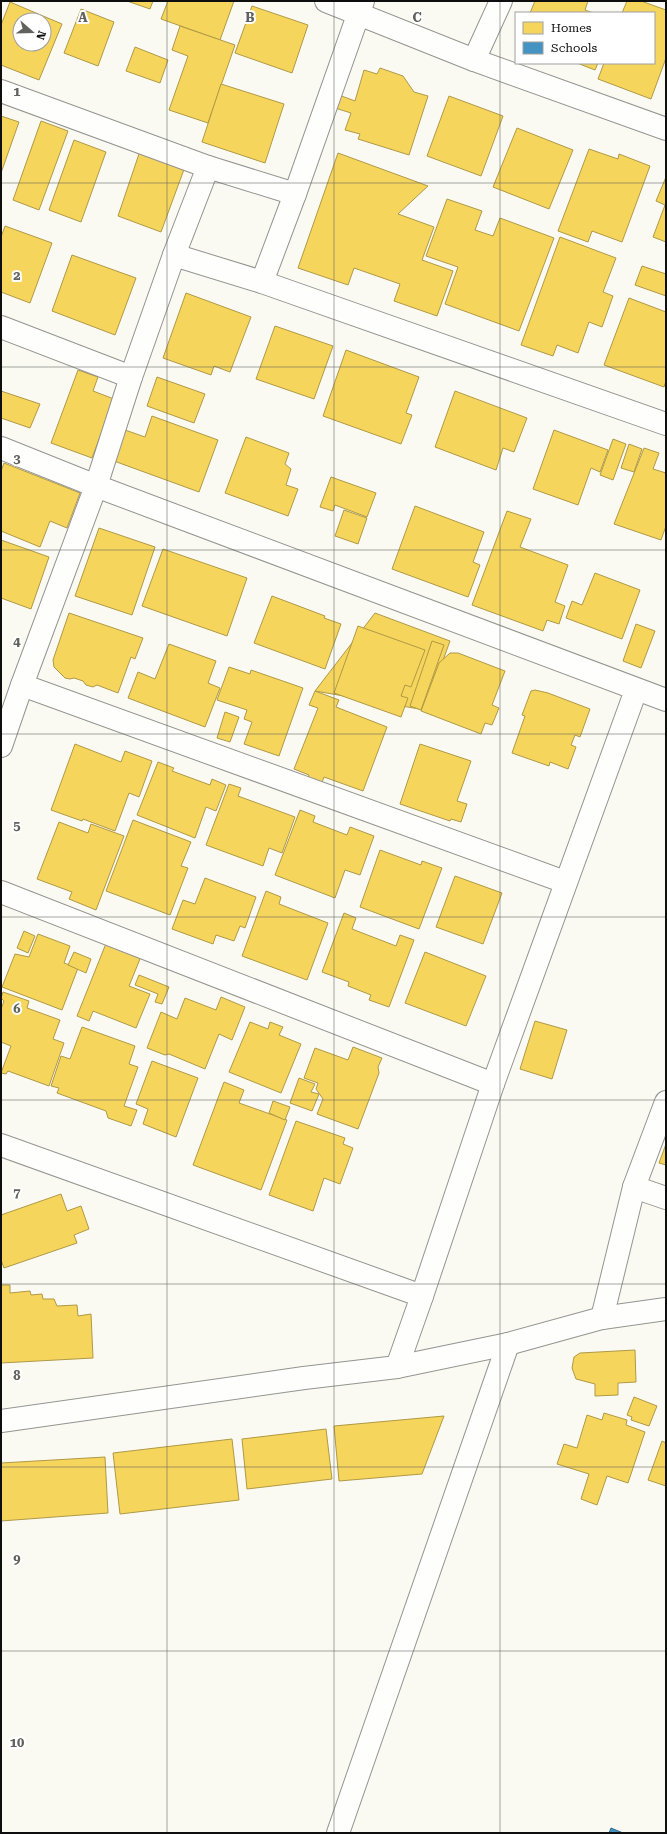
<svg xmlns="http://www.w3.org/2000/svg" width="667" height="1834" font-family="'Roboto Serif',serif">
	<style>
		.homes { fill: #f6d55c; stroke: #b09945; fill-rule: evenodd }
		.schools { fill: #4393c3; stroke: #336b8d }
		.lines { fill: none; stroke-linecap: round; stroke-linejoin: round }
		.street-casing { stroke: #949491; stroke-width: 24 }
		.street { stroke: #fefefd; stroke-width: 22 }
		.grid { fill: none; stroke: #61615e; stroke-width: 1; stroke-opacity: 0.55 }
		.grid-label { font-size: 13px; text-anchor: middle; font-weight: bold; fill: #61615e; stroke: #fff; stroke-width: 4; stroke-linejoin: round; paint-order: stroke }
	</style>
	<rect width="100%" height="100%" fill="#fafaf2"/>
	<g class="homes">
		<path d="M127,1H153L150,9Z"/>
		<path d="M168,1H234L220,40L161,19Z"/>
		<path d="M535,1H588L585,10L593,13H530Z"/>
		<path d="M627,1H641L666,10V58L651,99L598,79L604,63H654V13H622Z"/>
		<path d="M10,2L62,24L39,80L1,65V25ZM20,20H44V44H20Z"/>
		<path d="M252,6L308,25L292,73L235,53Z"/>
		<path d="M81,9L114,22L98,66L64,53Z"/>
		<path d="M180,26L235,45L208,123L169,110L188,56L172,50Z"/>
		<path d="M135,47L168,60L160,83L126,71Z"/>
		<path d="M577,63H598L595,70Z"/>
		<path d="M380,68L403,76L414,92L428,96L409,155L358,139L360,134L345,130L351,113L335,108L339,95L355,101L364,70L377,74Z"/>
		<path d="M221,84L284,104L265,163L202,142Z"/>
		<path d="M449,96L503,116L481,176L427,156Z"/>
		<path d="M1,116L19,122L1,173Z"/>
		<path d="M41,121L68,131L39,210L13,200Z"/>
		<path d="M517,128L573,150L549,209L493,187Z"/>
		<path d="M74,140L106,152L81,222L49,210Z"/>
		<path d="M141,148L186,164L161,232L118,216Z"/>
		<path d="M589,149L618,159L619,154L650,166L622,242L592,231L588,242L558,231Z"/>
		<path d="M338,153L428,186L398,214L434,227L422,260L453,271L437,316L394,301L400,284L354,268L348,285L298,268Z"/>
		<path d="M666,177V242L653,237L665,205L656,201Z"/>
		<path d="M447,199L482,211L475,230L493,236L500,218L554,238L519,331L445,304L458,267L426,256Z"/>
		<path d="M5,226L52,243L30,303L1,292V237Z"/>
		<path d="M560,237L616,258L603,292L613,296L602,327L589,322L578,353L557,345L553,356L521,345Z"/>
		<path d="M72,255L136,278L115,335L52,311Z"/>
		<path d="M642,266L666,274V296L635,285Z"/>
		<path d="M186,293L251,317L230,372L214,366L211,375L163,358Z"/>
		<path d="M629,298L666,312V381L664,387L604,365Z"/>
		<path d="M275,326L333,346L314,399L256,379Z"/>
		<path d="M346,350L419,377L406,413L412,415L401,444L323,416Z"/>
		<path d="M78,370L98,377L93,391L114,399L92,458L51,443Z"/>
		<path d="M157,377L205,394L194,423L147,406Z"/>
		<path d="M1,391L40,404L30,428L1,418Z"/>
		<path d="M455,391L527,418L514,452L503,448L496,470L435,447Z"/>
		<path d="M152,416L218,440L199,492L114,461L125,430L145,437Z"/>
		<path d="M554,430L608,450L600,472L591,468L578,505L533,489Z"/>
		<path d="M246,437L289,453L285,464L291,469L286,485L298,489L288,516L225,493Z"/>
		<path d="M613,439L626,444L613,480L600,475Z"/>
		<path d="M629,444L642,449L634,472L621,468Z"/>
		<path d="M644,448L659,453L653,469L666,473V526L661,540L614,524Z"/>
		<path d="M4,463L80,493L67,528L50,521L40,547L1,531V471Z"/>
		<path d="M331,477L376,493L367,517L335,505L333,511L320,507Z"/>
		<path d="M415,506L484,532L473,562L480,565L468,597L392,569Z"/>
		<path d="M344,510L367,518L358,544L335,536Z"/>
		<path d="M507,511L531,519L520,547L568,565L555,602L565,606L559,624L547,620L543,631L472,605Z"/>
		<path d="M99,528L155,547L132,615L75,596Z"/>
		<path d="M1,540L49,557L31,609L1,598Z"/>
		<path d="M163,549L247,578L227,636L142,606Z"/>
		<path d="M595,573L640,590L622,639L566,618L572,601L582,605Z"/>
		<path d="M272,596L325,616L324,618L341,624L325,669L254,643Z"/>
		<path d="M69,613L143,638L135,659L131,657L118,693L97,685L93,687L86,685L83,681L74,678L70,679L65,678L54,667L53,660Z"/>
		<path d="M375,613L450,641L425,710L315,691Z"/>
		<path d="M636,624L655,631L641,668L623,661Z"/>
		<path d="M358,626L425,650L411,687L405,685L401,696L408,698L401,717L334,693Z"/>
		<path d="M432,641L444,645L421,710L410,706Z"/>
		<path d="M169,644L216,661L208,683L220,688L205,727L128,698L138,672L155,679Z"/>
		<path d="M450,653H458L505,671L492,705L499,708L492,725L485,723L481,734L421,711L439,663Z"/>
		<path d="M229,667L250,674L251,670L303,688L279,756L244,744L252,722L244,719L247,710L217,700Z"/>
		<path d="M535,690L548,693L590,709L580,737L575,735L571,745L576,747L568,769L550,762L549,766L512,753L525,716L522,715L531,691Z"/>
		<path d="M315,691L339,700L336,707L387,727L363,791L324,777L320,788L307,783L309,775L294,769L318,708L309,705Z"/>
		<path d="M225,712L239,717L230,742L217,738Z"/>
		<path d="M75,744L121,762L125,751L152,761L139,797L129,793L115,831L83,819L82,821L51,810Z"/>
		<path d="M420,744L471,761L457,801L467,804L461,822L451,819L450,821L400,804Z"/>
		<path d="M158,762L174,768L172,771L210,785L212,779L226,785L216,811L206,807L195,838L137,815Z"/>
		<path d="M229,784L241,788L238,796L295,817L282,853L269,848L263,866L206,845Z"/>
		<path d="M300,810L315,816L313,822L347,835L350,827L374,836L360,875L345,870L335,898L275,875Z"/>
		<path d="M133,820L191,842L181,866L188,868L170,915L106,891Z"/>
		<path d="M59,822L88,833L91,824L124,836L96,910L69,899L72,892L37,879Z"/>
		<path d="M380,850L421,865L422,861L442,868L419,929L360,907Z"/>
		<path d="M455,876L502,893L483,944L436,927Z"/>
		<path d="M205,878L256,897L245,928L240,926L234,941L216,935L213,944L172,929L183,900L195,904Z"/>
		<path d="M266,891L281,897L279,904L328,923L307,980L242,956Z"/>
		<path d="M344,913L356,918L352,929L396,946L400,935L414,940L389,1007L369,1000L371,995L348,986L349,982L322,972Z"/>
		<path d="M24,931L35,936L28,953L17,948Z"/>
		<path d="M38,934L70,946L64,963L78,968L62,1010L2,987L15,954L29,957Z"/>
		<path d="M107,941L142,954L129,986L150,994L136,1028L93,1011L89,1021L77,1016Z"/>
		<path d="M74,952L91,959L86,973L68,965Z"/>
		<path d="M425,952L486,976L466,1026L405,1003Z"/>
		<path d="M139,975L169,987L162,1004L155,1002L158,994L135,985Z"/>
		<path d="M3,992L29,1001L27,1008L60,1020L53,1039L64,1043L49,1086L8,1071L6,1074L1,1073L11,1046L1,1042V1009L4,1001L1,998Z"/>
		<path d="M221,997L245,1007L232,1040L219,1034L205,1069L169,1054L165,1055L147,1048L161,1012L177,1019L185,998L216,1010Z"/>
		<path d="M535,1021L567,1030L552,1079L520,1069Z"/>
		<path d="M250,1022L268,1029L270,1022L283,1027L279,1035L301,1044L281,1093L229,1072Z"/>
		<path d="M82,1027L135,1046L129,1064L138,1067L124,1106L137,1110L131,1126L108,1118L106,1111L57,1093L59,1088L51,1086L61,1056L70,1059Z"/>
		<path d="M353,1047L382,1058L378,1067L379,1073L358,1129L317,1114L323,1099L316,1089L318,1083L304,1078L315,1048L348,1060Z"/>
		<path d="M152,1061L198,1078L176,1137L143,1124L148,1109L136,1104Z"/>
		<path d="M299,1078L315,1084L311,1092L319,1094L312,1111L290,1103Z"/>
		<path d="M224,1082L244,1090L239,1103L287,1120L261,1190L193,1165Z"/>
		<path d="M273,1101L290,1107L285,1120L269,1113Z"/>
		<path d="M296,1121L345,1138L343,1144L353,1148L340,1184L324,1178L313,1211L269,1195Z"/>
		<path d="M666,1144V1165L659,1163Z"/>
		<path d="M61,1194L67,1211L81,1206L89,1229L74,1235L77,1243L4,1268L1,1260V1215Z"/>
		<path d="M1,1285H10V1293L30,1291L31,1295L42,1294L43,1299H54L57,1306L77,1305L78,1316L91,1314L93,1358L1,1363Z"/>
		<path d="M635,1350L636,1382L618,1383V1395L595,1396V1384L576,1379L572,1368L574,1357L580,1353Z"/>
		<path d="M634,1397L657,1406L649,1426L631,1420L632,1417L627,1415Z"/>
		<path d="M604,1413L627,1420L626,1425L645,1432L628,1483L607,1476L597,1505L581,1499L589,1474L557,1464L564,1444L577,1448L587,1415L602,1420Z"/>
		<path d="M444,1416L422,1474L339,1481L334,1426Z"/>
		<path d="M326,1429L332,1479L247,1489L242,1439Z"/>
		<path d="M232,1439L239,1500L120,1514L113,1453Z"/>
		<path d="M662,1441L666,1443V1486L648,1480Z"/>
		<path d="M105,1457L108,1513L1,1521V1463Z"/>
	</g>
	<path class="schools" d="M611,1828L623,1833H609Z"/>
	<g class="lines">
		<defs>
			<g id="street">
				<path d="M326,1L474,60L666,129"/>
				<path d="M474,60L501,1"/>
				<path d="M1,91L208,167L295,194"/>
				<path d="M174,255L262,282L666,424"/>
				<path d="M262,282L295,194L363,1"/>
				<path d="M1,327L131,377"/>
				<path d="M1,448L96,486L666,700"/>
				<path d="M22,685L565,882"/>
				<path d="M1,746L22,685L96,486L131,377L174,255L208,167"/>
				<path d="M1,892L493,1084"/>
				<path d="M1,1145L422,1296"/>
				<path d="M634,1187L666,1198"/>
				<path d="M602,1318L634,1187L666,1102"/>
				<path d="M397,1367L422,1296L493,1084L636,690"/>
				<path d="M1,1421L304,1378L397,1367L508,1344L602,1318L666,1309"/>
				<path d="M338,1833L508,1344"/>
			</g>
		</defs>
		<use href="#street" class="street-casing"/>
		<use href="#street" class="street"/>
	</g>
	<path class="grid" d="M167,1V1833M334,1V1833M500,1V1833M1,183H666M1,367H666M1,550H666M1,734H666M1,917H666M1,1100H666M1,1284H666M1,1467H666M1,1651H666"/>
	<g class="grid-label">
		<text x="83" y="22">A</text>
		<text x="250" y="22">B</text>
		<text x="417" y="22">C</text>
		<text x="17" y="96">1</text>
		<text x="17" y="280">2</text>
		<text x="17" y="463">3</text>
		<text x="17" y="646">4</text>
		<text x="17" y="830">5</text>
		<text x="17" y="1013">6</text>
		<text x="17" y="1197">7</text>
		<text x="17" y="1380">8</text>
		<text x="17" y="1563">9</text>
		<text x="17" y="1747">10</text>
	</g>
	<rect width="667" height="1834" fill="none" stroke="#0e0e0e" stroke-width="4"/>
	<rect x="515" y="12" width="140" height="52" fill="#ffffff" stroke="#9f9f9f"/>
	<rect x="523" y="22" width="20" height="12" fill="#f6d55c" stroke="#9f9f9f"/>
	<text x="551" y="32" font-size="12" fill="#0e0e0e">Homes</text>
	<rect x="523" y="42" width="20" height="12" fill="#4393c3" stroke="#9f9f9f"/>
	<text x="551" y="52" font-size="12" fill="#0e0e0e">Schools</text>
	<g transform="translate(32 32) rotate(110)"><circle r="19" fill="#ffffff" stroke="#9f9f9f"/>
	<path d="M0-3L7 15L0 10L-7 15Z" fill="#61615e"/>
	<text y="-6" font-size="11" font-weight="bold" text-anchor="middle" fill="#0e0e0e">N</text>
	</g>
</svg>
